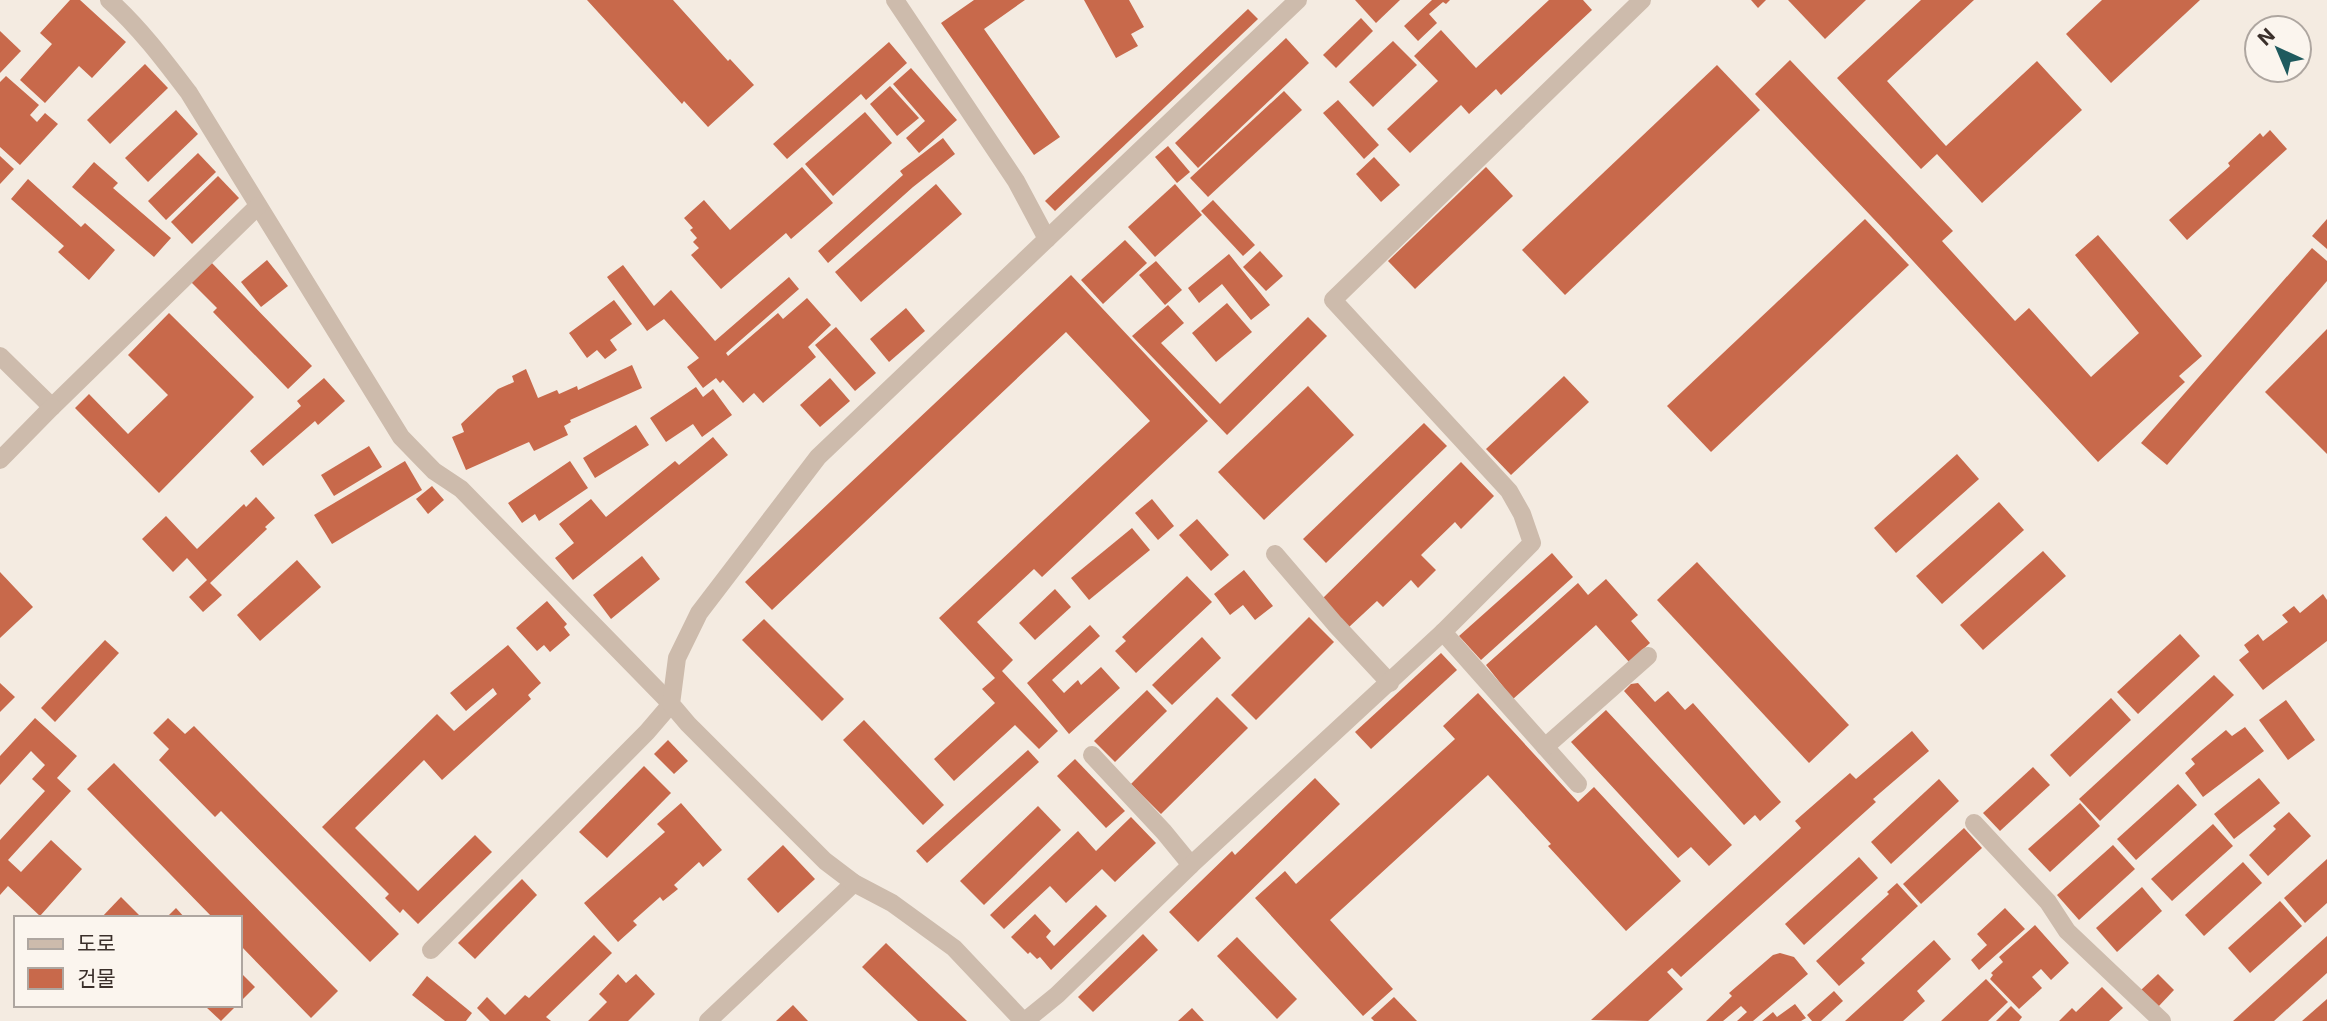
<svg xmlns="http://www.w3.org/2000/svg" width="2327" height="1021" font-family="Inter,'Noto Sans KR',sans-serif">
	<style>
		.building { fill: #c8694b }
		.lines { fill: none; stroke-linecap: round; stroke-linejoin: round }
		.minor { stroke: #cdbbac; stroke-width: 18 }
		.tertiary { stroke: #cdbbac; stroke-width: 18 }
	</style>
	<rect width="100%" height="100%" fill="#f4ebe1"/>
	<g class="building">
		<path d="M70,0H80L126,42L92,78L79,66L45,103L20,80L52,44L40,33Z"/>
		<path d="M587,0H673L728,61L730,59L754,85L708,127L684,101L682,104Z"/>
		<path d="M974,0H1025L984,29L1060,137L1034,155L941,23Z"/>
		<path d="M1084,0H1129L1144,27L1131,34L1138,46L1116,58Z"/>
		<path d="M1355,0H1400L1376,23Z"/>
		<path d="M1432,0H1450L1446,4L1443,2L1429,14L1437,23L1418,41L1404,26Z"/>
		<path d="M1549,0H1583L1592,10L1501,95L1496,89L1469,114L1461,105L1410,153L1387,129L1438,81L1414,56L1441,30L1476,68Z"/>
		<path d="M1751,0H1766L1758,8Z"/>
		<path d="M1788,0H1866L1825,39Z"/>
		<path d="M1921,0H1974L1887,81L1946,146L2037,61L2082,110L1982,203L1937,154L1921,169L1837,78Z"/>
		<path d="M2102,0H2200L2111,83L2066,34Z"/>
		<path d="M1248,9L1258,19L1055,211L1045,201Z"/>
		<path d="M1361,18L1373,31L1336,68L1323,55Z"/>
		<path d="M0,31L21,51L0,73Z"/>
		<path d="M1286,38L1309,63L1198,168L1175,143Z"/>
		<path d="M1393,41L1417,65L1373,107L1349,82Z"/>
		<path d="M889,42L907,63L866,100L861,94L787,159L773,144Z"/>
		<path d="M1790,60L1953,231L1942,241L2015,321L2029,308L2091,377L2139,333L2075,255L2098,235L2202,356L2179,376L2185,382L2098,462L1891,237L1755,94Z"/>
		<path d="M145,64L168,88L110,144L87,120Z"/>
		<path d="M1717,65L1760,110L1565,295L1522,250Z"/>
		<path d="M911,68L957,120L919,153L906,138L925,121L893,84Z"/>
		<path d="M6,76L39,105L30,115L37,122L45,113L58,124L20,165L0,147V82Z"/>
		<path d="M890,86L919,118L897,136L870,104Z"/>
		<path d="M1284,91L1302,110L1208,197L1190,178Z"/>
		<path d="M1338,100L1379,145L1364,159L1323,113Z"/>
		<path d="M176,110L198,134L148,182L125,158Z"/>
		<path d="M865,112L892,143L833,196L805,164Z"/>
		<path d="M2270,130L2287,149L2187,240L2169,220L2230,166L2228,163L2260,133L2263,137Z"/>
		<path d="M943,138L955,154L913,187L828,263L818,251L903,175L900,171Z"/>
		<path d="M1168,146L1190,172L1177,183L1155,157Z"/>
		<path d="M198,153L216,172L166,220L148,201Z"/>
		<path d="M0,156L14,169L0,184Z"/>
		<path d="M1374,157L1400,185L1381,202L1356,174Z"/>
		<path d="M94,162L118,183L113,188L171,238L154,257L72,187Z"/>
		<path d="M802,167L833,203L791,239L786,233L721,289L691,255L699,248L693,242L697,238L690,230L693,228L684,218L704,200L730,230Z"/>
		<path d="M1486,167L1513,196L1415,289L1388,261Z"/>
		<path d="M218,176L239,198L192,244L171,222Z"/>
		<path d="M28,179L81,227L85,223L115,250L89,280L58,252L64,246L11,199Z"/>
		<path d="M936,184L962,214L861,302L835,272Z"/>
		<path d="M1175,184L1202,215L1155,257L1128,227Z"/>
		<path d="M1213,200L1255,245L1243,256L1201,211Z"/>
		<path d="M1865,219L1909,265L1711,452L1667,406Z"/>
		<path d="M2327,219V249L2312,236Z"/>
		<path d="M1125,240L1147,263L1103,304L1081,280Z"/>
		<path d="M2312,248L2327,261V281L2167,465L2141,443Z"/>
		<path d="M1260,251L1283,276L1266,291L1243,267Z"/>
		<path d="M1229,254L1270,305L1251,320L1222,284L1199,303L1188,288Z"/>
		<path d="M209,260L312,366L288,389L213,312L217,308L189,280Z"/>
		<path d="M267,260L288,286L261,307L241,282Z"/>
		<path d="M1156,261L1182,290L1165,305L1139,275Z"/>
		<path d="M623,265L654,306L671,290L715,341L789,277L799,289L726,353L728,356L778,313L783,319L807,298L831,325L808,347L816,357L763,403L754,393L743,403L723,380L720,383L716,378L703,388L687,367L699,358L664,319L647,331L607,277Z"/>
		<path d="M1071,275L1208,421L1042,577L1034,569L977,622L1013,660L1002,671L1058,731L1039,749L1015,725L954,781L934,759L995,703L982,689L995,678L939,618L1150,421L1066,332L772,610L745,582Z"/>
		<path d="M614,300L632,324L610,340L617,350L605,359L597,350L587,358L569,333Z"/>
		<path d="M1227,303L1252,332L1216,362L1192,333Z"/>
		<path d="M1168,305L1184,323L1161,343L1220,404L1308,317L1327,336L1227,435L1132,336Z"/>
		<path d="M906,308L925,331L889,362L870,339Z"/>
		<path d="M169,313L254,397L159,493L75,408L89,394L128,434L168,395L128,355Z"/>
		<path d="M836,327L876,373L855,391L815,345Z"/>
		<path d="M2327,329V454L2265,392Z"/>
		<path d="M632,365L642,388L570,420L571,422L564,426L568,435L534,451L529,442L466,470L452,437L464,432L461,424L498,389L514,382L512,376L526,369L538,398L557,390L559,394L577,386L578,390Z"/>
		<path d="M1564,376L1589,402L1511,475L1486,449Z"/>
		<path d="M324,378L345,401L318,425L315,421L263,466L250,451L301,406L297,401Z"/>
		<path d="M830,378L850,401L820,427L800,405Z"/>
		<path d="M1308,386L1354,435L1264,520L1218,472Z"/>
		<path d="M696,387L703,397L713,389L732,415L702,437L693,424L666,442L650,418Z"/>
		<path d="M1424,423L1447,446L1326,563L1303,539Z"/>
		<path d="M636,425L649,445L595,478L583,458Z"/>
		<path d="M713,437L728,455L573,580L555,558L574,543L559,524L591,499L606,517L675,461L679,465Z"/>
		<path d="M369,446L382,467L334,496L321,475Z"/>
		<path d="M1957,454L1979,479L1896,553L1874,528Z"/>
		<path d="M405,461L422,490L332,544L314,515Z"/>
		<path d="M570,461L588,488L539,521L535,514L522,523L508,503Z"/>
		<path d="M1461,462L1494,496L1461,529L1455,522L1421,555L1436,570L1418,588L1411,580L1383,607L1377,601L1349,627L1322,599Z"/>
		<path d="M432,486L444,500L428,514L416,499Z"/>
		<path d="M256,497L275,518L265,527L267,529L210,583L222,595L203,612L189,597L207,580L187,558L173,572L142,539L166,516L197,549L244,504L246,507Z"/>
		<path d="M1152,499L1174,526L1158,540L1135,513Z"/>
		<path d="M1999,502L2024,530L1942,604L1916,576Z"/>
		<path d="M1197,519L1229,555L1211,571L1179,535Z"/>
		<path d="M1132,528L1150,550L1089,600L1071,578Z"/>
		<path d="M2043,551L2066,576L1983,650L1960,625Z"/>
		<path d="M1552,553L1573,577L1481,660L1459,636Z"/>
		<path d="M642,556L660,579L611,619L593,595Z"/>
		<path d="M297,560L321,587L260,641L237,615Z"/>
		<path d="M1697,562L1849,725L1809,763L1657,600Z"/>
		<path d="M1244,570L1273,606L1255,620L1243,605L1230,615L1214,594Z"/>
		<path d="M0,572L33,607L0,638Z"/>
		<path d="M1187,576L1212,602L1136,673L1115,651L1126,641L1122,637Z"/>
		<path d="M1606,579L1638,615L1631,621L1650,643L1629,662L1596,625L1513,699L1486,665L1578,583L1588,595Z"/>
		<path d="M1055,589L1071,607L1035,640L1019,623Z"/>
		<path d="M2323,594L2327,600V641L2263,690L2239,660L2249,652L2244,645L2258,634L2263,641L2288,622L2282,615L2294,606L2300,613Z"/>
		<path d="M547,601L567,624L564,627L570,635L550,652L544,645L537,651L516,628Z"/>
		<path d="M1309,617L1334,642L1256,720L1231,695Z"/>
		<path d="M764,619L844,699L822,721L742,640Z"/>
		<path d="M1090,625L1100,636L1052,680L1064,693L1078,680L1081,685L1101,667L1120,688L1069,734L1027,683Z"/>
		<path d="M2180,634L2200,656L2138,714L2117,692Z"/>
		<path d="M1202,637L1221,658L1172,705L1152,685Z"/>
		<path d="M105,640L119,653L55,722L41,708Z"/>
		<path d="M508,645L541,683L528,695L531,699L442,780L424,760L355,828L418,891L475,835L492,852L418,924L403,909L400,913L385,898L389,894L322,827L437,714L454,731L497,694L493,688L466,711L450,693Z"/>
		<path d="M1441,653L1457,670L1371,749L1355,732Z"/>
		<path d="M2214,675L2234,695L2100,821L2079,799Z"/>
		<path d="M0,683L15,697L0,712Z"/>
		<path d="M1638,683L1655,702L1668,691L1685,710L1693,703L1781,802L1760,821L1755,815L1744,825L1624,691L1631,684Z"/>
		<path d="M1147,690L1167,711L1115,762L1094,741Z"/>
		<path d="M1478,693L1578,802L1594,787L1681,881L1626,931L1548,846L1551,844L1488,775L1330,920L1393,989L1363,1016L1255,898L1285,871L1296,884L1455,739L1443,726Z"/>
		<path d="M1217,697L1248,728L1161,814L1131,784Z"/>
		<path d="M2111,698L2131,720L2070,777L2050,755Z"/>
		<path d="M2286,700L2315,740L2288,760L2259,720Z"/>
		<path d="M1606,710L1732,845L1709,866L1691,847L1678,858L1571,742Z"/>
		<path d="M35,718L77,756L57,778L71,791L8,860L21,872L51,840L82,869L40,916L8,886L0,895V840L45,791L32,779L45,765L31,751L0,785V756Z"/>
		<path d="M168,718L185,734L194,726L399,934L370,962L221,811L215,817L159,760L169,749L153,733Z"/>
		<path d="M864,720L944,805L923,825L843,740Z"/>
		<path d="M2245,727L2264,751L2203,797L2185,773L2195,764L2191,759L2226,730L2232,736Z"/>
		<path d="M1912,731L1929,751L1873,799L1876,802L1681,977L1672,968L1667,972L1683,989L1648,1021L1591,1020L1801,828L1795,821L1850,773L1856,779Z"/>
		<path d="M668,740L688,761L674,774L654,754Z"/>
		<path d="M1028,750L1039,762L927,863L916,851Z"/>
		<path d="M1075,759L1125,811L1106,828L1057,776Z"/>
		<path d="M114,763L338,991L311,1018L240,945V918H213L87,789Z"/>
		<path d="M644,766L671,793L607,858L579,832Z"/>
		<path d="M2033,767L2050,785L2000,831L1983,813Z"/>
		<path d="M1315,778L1340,804L1198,942L1169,912L1232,851L1235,855Z"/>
		<path d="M2259,778L2280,803L2234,839L2214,814Z"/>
		<path d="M1939,779L1959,801L1891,864L1871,842Z"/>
		<path d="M2178,784L2197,805L2136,860L2117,839Z"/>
		<path d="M681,803L722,850L703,867L699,862L674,885L678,889L663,901L660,897L633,921L637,925L618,942L584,903L665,832L657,824Z"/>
		<path d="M2080,803L2100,826L2050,872L2028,849Z"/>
		<path d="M1038,806L1061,830L984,905L960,881Z"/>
		<path d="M2289,812L2311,836L2268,876L2249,855L2276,829L2273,826Z"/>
		<path d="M1131,817L1156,843L1115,882L1102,869L1066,903L1050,886L1004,929L990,915L1078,831L1096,851Z"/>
		<path d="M2213,824L2233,846L2172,901L2151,879Z"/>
		<path d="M1964,828L1982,848L1921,904L1903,884Z"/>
		<path d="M783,845L815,879L778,913L747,879Z"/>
		<path d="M2113,845L2135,869L2079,920L2057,895Z"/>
		<path d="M1859,857L1878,878L1804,945L1785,924Z"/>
		<path d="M2327,859V903L2305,923L2284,898Z"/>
		<path d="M2243,862L2262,883L2204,936L2185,915Z"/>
		<path d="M522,879L537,895L475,959L458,943Z"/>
		<path d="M1897,883L1918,906L1861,959L1865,963L1839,986L1816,961L1889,894L1887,892Z"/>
		<path d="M2142,887L2162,911L2117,952L2096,928Z"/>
		<path d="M121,897L142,918H101Z"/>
		<path d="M2280,901L2302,926L2250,973L2228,948Z"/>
		<path d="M1096,905L1107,916L1051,970L1040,957L1037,959L1030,952L1028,954L1011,937L1035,914L1051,931L1046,937L1054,946Z"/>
		<path d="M176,908L185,918H166Z"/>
		<path d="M2005,908L2025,929L1979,970L1971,960L1987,945L1977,934Z"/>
		<path d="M2035,925L2069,963L2051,980L2041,969L2032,977L2042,988L2019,1009L1990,979L1993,975L1991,973L2003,962L1999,957Z"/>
		<path d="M1143,934L1158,950L1093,1012L1078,997Z"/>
		<path d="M594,935L612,953L546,1017L551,1021H490L477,1008L487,997L505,1015L525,995L529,998Z"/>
		<path d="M2327,936V973L2274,1021H2233Z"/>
		<path d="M1237,937L1297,999L1277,1019L1217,956Z"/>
		<path d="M1934,940L1951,959L1917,991L1925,1001L1903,1021H1845Z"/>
		<path d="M886,943L967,1021H918L862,967Z"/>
		<path d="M1780,953L1794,957L1808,974L1753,1021H1737L1747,1012L1741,1006L1723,1021H1706L1732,996L1729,993L1773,955Z"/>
		<path d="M240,972L255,987L240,1002Z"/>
		<path d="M618,974L626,983L636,974L655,994L628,1021H588L607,1002L599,994Z"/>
		<path d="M2158,974L2174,990L2158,1007L2141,990Z"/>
		<path d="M427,976L472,1013L466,1021H445L412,995Z"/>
		<path d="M1986,979L2008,1002L1988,1021H1941Z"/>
		<path d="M2102,987L2123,1008L2109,1021H2059L2072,1008L2076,1012Z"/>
		<path d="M1834,991L1843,1001L1821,1021H1812L1807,1015Z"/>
		<path d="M1394,997L1417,1021H1374L1371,1018Z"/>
		<path d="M2327,999V1021H2302Z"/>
		<path d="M1795,1004L1806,1018L1801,1021H1762L1773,1012L1777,1017Z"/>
		<path d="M208,1005H237L221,1021L206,1007Z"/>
		<path d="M793,1005L808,1021H776Z"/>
		<path d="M2011,1006L2022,1017L2019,1021H1996Z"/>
		<path d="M1192,1008L1204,1021H1178Z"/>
	</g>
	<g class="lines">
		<g class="minor">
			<path d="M109,0C140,28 164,60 189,93L401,437L434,471L461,489L671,704L647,732L431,950"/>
			<path d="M895,0L1016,181L1047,239"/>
			<path d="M0,356L52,407L258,206"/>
			<path d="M0,460L52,407"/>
			<path d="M1275,554L1335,624L1390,683"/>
			<path d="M1443,632L1578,784"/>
			<path d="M1545,747L1648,656"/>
			<path d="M1092,755L1164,832L1191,865"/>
			<path d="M1974,823L2048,902L2067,931L2162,1021"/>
			<path d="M708,1021L854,883"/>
			<path d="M1025,1021L1057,995L1191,865L1443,632L1532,543L1522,514L1509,491L1333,300L1642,0"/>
		</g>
		<path class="tertiary" d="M1023,1021L954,948L892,903L854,883L825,861L688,724L671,704L677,658L699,613L818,457L1298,0"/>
	</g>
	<rect x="14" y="916" width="228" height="91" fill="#fbf5ee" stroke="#aea6a0" stroke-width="2"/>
	<rect x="28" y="939" width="35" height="10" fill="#cdbbac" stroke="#aea6a0" stroke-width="2"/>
	<text x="77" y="951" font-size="21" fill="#3b302b">도로</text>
	<rect x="28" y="968" width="35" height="21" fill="#c8694b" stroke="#aea6a0" stroke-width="2"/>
	<text x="77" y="986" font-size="21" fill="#3b302b">건물</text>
	<g transform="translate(2278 49) rotate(316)"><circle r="33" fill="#fbf5ee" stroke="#aea6a0" stroke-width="2"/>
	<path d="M0-5L12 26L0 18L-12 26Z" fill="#1f5a5e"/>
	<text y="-10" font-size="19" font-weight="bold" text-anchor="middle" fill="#3b302b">N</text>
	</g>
</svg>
